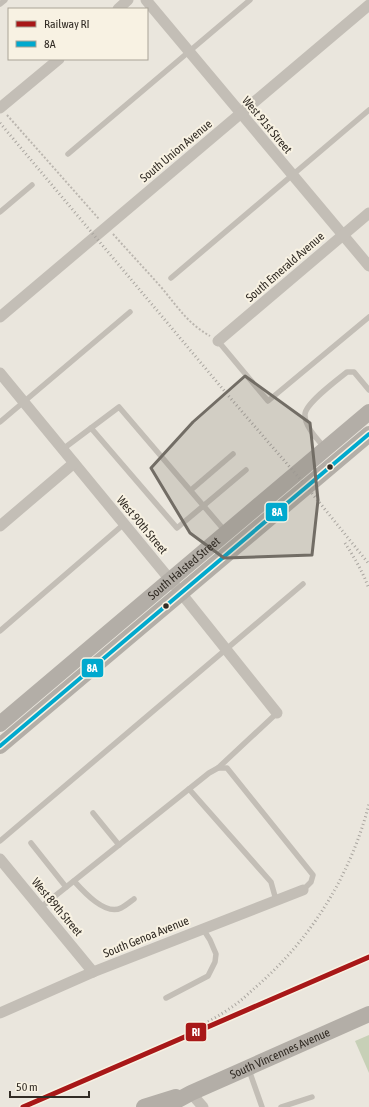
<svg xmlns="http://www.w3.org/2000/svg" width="369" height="1107" font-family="'Asap Condensed',sans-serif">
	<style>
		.green { fill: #c7d0b7 }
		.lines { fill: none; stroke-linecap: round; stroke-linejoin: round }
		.path { stroke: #bbb6af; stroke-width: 2; stroke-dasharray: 2 2; stroke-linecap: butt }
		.service { stroke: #c3beb6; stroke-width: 5.5 }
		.minor { stroke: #c3beb6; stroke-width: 11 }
		.secondary { stroke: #b3aea7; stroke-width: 16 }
		.rail { stroke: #aaa6a0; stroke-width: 3; stroke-dasharray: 1 3; stroke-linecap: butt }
		.bus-1-casing { stroke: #f8f2e3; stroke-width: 7 }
		.bus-1 { stroke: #00a9ce; stroke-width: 4 }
		.rail-1-casing { stroke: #f8f2e3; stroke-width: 8 }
		.rail-1 { stroke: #a81818; stroke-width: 5 }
		.marked { fill: #726d65; fill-opacity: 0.2; stroke: #726d65; stroke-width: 3; stroke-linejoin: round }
		.bus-dot { fill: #322c25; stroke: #f8f2e3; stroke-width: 1.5 }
		.labels { text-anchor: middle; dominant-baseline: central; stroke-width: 4; stroke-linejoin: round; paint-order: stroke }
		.street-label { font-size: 12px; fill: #322c25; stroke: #f8f2e3 }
		.line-badge { stroke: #f8f2e3; stroke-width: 1.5 }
		.badge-label { font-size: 11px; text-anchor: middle; font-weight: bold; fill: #fff }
	</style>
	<rect width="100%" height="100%" fill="#eae6dd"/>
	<path class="green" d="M369,1035V1073L355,1041Z"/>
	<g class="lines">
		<g class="path">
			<path d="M7,115L99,219"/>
			<path d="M113,234C129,252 145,269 161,287C177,306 187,323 210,336"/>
		</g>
		<g class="service">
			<path d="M0,4L5,0"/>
			<path d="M68,154L250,0"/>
			<path d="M0,212L32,185"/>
			<path d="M171,278L369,110"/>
			<path d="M218,341L268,401L369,317"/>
			<path d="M0,422L130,312"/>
			<path d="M91,428L177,528L246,470"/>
			<path d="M325,448C318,440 304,426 305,414C306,403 337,380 347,372H354L369,390"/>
			<path d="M63,449L119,407L225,531"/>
			<path d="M191,490L233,454"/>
			<path d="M0,631L124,524"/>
			<path d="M218,768L277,713"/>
			<path d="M189,789L271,882L276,900"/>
			<path d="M93,813L119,845"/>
			<path d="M0,841L303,584"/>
			<path d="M31,843L66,887"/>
			<path d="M74,881C83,891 105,916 121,908C125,906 130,902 134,899"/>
			<path d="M40,908L209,773L218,768H227L313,875L311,882L303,890"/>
			<path d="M166,998L208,976L215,962L216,954L210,940L203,929"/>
			<path d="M249,1070L262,1107"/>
			<path d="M281,1107L312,1097"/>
		</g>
		<g class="minor">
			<path d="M146,0L369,266"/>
			<path d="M118,9L128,0"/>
			<path d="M0,108L59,59"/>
			<path d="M0,317L369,5"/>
			<path d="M218,341L369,213"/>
			<path d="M0,373L181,593L277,713"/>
			<path d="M0,526L74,463"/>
			<path d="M0,859L93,972"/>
			<path d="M0,1013L93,972L303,890"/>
			<path d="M191,1093L203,1107"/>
		</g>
		<g class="secondary">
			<path id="s1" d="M0,724L369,412"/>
			<path d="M0,746L369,434"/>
			<path d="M144,1107L176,1097"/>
			<path id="s2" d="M165,1107L191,1093L369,1014"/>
		</g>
		<g class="rail">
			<path d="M0,123L232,400L307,487L369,564"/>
			<path d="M345,543C354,557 363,572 369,589"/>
			<path d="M162,1046C186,1034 210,1022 232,1007C241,1001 249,993 257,986C312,938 351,874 369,804"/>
		</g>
		<defs>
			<path id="bus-1" d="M0,746L369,434"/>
		</defs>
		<use href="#bus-1" class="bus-1-casing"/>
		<use href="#bus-1" class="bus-1"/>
		<defs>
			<path id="rail-1" d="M23,1107L369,957"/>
		</defs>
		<use href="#rail-1" class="rail-1-casing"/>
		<use href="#rail-1" class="rail-1"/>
	</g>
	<path class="marked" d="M245,376L310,423L318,500L312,555L224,558L190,533L151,468L193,422Z"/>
	<g class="bus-dot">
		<circle cx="330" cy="467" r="3.5"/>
		<circle cx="166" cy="606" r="3.5"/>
	</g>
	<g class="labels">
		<g class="street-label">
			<text transform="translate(267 125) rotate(50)">West 91st Street</text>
			<text transform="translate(176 151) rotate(-40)">South Union Avenue</text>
			<text transform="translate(285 267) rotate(-41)">South Emerald Avenue</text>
			<text transform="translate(142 525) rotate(50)">West 90th Street</text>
			<text stroke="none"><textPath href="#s1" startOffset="241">South Halsted Street</textPath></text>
			<text transform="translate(57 907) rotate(50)">West 89th Street</text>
			<text transform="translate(146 937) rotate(-22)">South Genoa Avenue</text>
			<text stroke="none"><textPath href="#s2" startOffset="127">South Vincennes Avenue</textPath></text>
		</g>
	</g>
	<g class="line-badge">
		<rect x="265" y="502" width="23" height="20" rx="4" fill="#00a9ce"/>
		<rect x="81" y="658" width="23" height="20" rx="4" fill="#00a9ce"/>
		<rect x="185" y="1022" width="22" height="20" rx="4" fill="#a81818"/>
	</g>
	<g class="badge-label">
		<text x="277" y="516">8A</text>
		<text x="92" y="672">8A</text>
		<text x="196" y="1036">RI</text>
	</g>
	<rect x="8" y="8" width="140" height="52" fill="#f8f2e3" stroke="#a9a397"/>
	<rect x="16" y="21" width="20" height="6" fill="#a81818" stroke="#a9a397"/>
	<text x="44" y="28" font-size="12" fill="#322c25">Railway RI</text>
	<rect x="16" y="41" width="20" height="6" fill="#00a9ce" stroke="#a9a397"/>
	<text x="44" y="48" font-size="12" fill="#322c25">8A</text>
	<path d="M10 1091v6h79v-6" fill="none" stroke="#322c25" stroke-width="2"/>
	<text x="16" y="1091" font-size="12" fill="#322c25" stroke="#f8f2e3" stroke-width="3" paint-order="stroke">50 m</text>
</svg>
